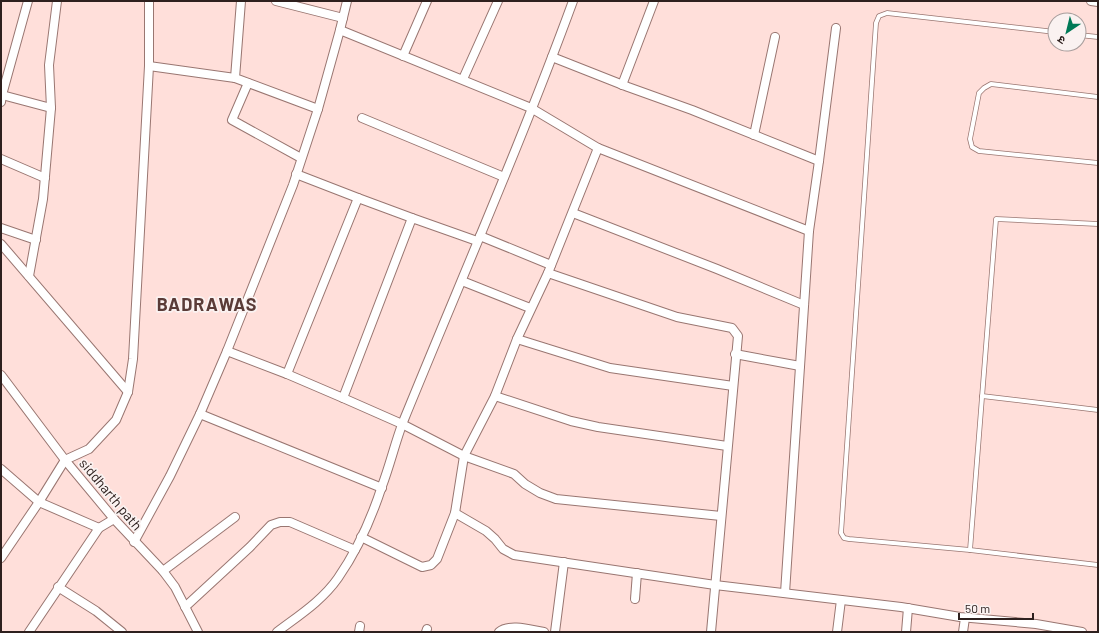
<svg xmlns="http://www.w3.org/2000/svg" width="1099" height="633" font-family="Barlow,'Noto Sans Devanagari',sans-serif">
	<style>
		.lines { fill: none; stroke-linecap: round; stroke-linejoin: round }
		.lane-casing { stroke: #997671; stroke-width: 5.5 }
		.street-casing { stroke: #997671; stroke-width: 10 }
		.lane { stroke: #fff; stroke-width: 4 }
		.street { stroke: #fff; stroke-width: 8 }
		.labels { text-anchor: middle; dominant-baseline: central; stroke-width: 3.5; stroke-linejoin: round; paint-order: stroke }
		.street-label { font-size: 14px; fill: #2e201e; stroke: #faf2f1 }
		.district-label { font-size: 18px; font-weight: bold; letter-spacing: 1px; fill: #5a3b37; stroke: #faf2f1 }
	</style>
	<rect width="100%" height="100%" fill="#ffdfda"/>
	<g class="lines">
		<defs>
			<g id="lane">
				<path d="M1055,32L887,13L879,16L876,23L841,533L844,538L849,539L970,550L1098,565"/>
				<path d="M1079,35L1098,37"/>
				<path d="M1098,97L991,84L984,88L979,93L970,139L972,147L979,151L1098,163"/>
				<path d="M982,396L1098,410"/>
				<path d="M970,550L996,219L1098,224"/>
			</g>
			<g id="street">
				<path d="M241,1L235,78L318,109"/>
				<path d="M276,1L343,18"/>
				<path d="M1091,1L1098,2"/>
				<path d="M340,30L347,1"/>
				<path d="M403,56L427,1"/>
				<path d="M552,57L628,87L692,110L819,161"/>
				<path d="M149,66L235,78"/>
				<path d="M463,79L498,1"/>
				<path d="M248,83L232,120L301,158"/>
				<path d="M622,85L654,1"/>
				<path d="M2,95L51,108"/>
				<path d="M1,102L2,95L28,1"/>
				<path d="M362,118L504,177"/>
				<path d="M754,135L775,37"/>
				<path d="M1,159L45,178"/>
				<path d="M296,174L358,198"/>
				<path d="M573,213L717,269L804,305"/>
				<path d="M1,228L36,240"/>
				<path d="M480,236L551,265"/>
				<path d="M1,244L128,392"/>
				<path d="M548,273L598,148L809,231"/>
				<path d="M29,276L43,199L51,108L49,65L57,1"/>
				<path d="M462,281L530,308"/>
				<path d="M517,339L610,368L733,386"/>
				<path d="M227,351L287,374L343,398L402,424L464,456L514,474L525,484L540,493L556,499L721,516"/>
				<path d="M735,354L800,366"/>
				<path d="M287,374L358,198L412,218"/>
				<path d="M1,375L65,460L114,519L163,571L175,587L198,632"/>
				<path d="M495,396L571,421L598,427L727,446"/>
				<path d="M343,398L412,218L477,241"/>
				<path d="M200,414L382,488"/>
				<path d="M1,469L39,502L99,528"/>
				<path d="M455,513L486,531L495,539L503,549L514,555L715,585L901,607L960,617L1036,624L1082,632"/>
				<path d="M361,537L422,567L431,565L437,559L455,513L464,456L495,396L517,339L548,273L677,317L732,328L738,336L711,632"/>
				<path d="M134,542L170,476L200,414L227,351L293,185L318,109L340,30L531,108L598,148"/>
				<path d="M1,558L39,502L65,460L89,449L116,420L128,392L133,359L149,66V1"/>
				<path d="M163,571L235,517"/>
				<path d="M58,587L96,611L122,632"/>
				<path d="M785,593L809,231L819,161L836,28"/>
				<path d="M635,599L637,573"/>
				<path d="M185,607L250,547L271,525L280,522H290L355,550"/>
				<path d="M29,632L99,528L114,519"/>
				<path d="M277,632C298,616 322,601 338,578C356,552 372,517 382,486C390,465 395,443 403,422C460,282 521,143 573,1"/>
				<path d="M359,632L360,626"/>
				<path d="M426,632L427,629"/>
				<path d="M499,632C509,623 532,630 544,632"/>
				<path d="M555,632L564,562"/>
				<path d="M837,632L841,600"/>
				<path d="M906,632L908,608"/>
				<path d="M963,632L965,618"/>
			</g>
		</defs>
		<use href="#lane" class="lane-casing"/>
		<use href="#street" class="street-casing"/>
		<use href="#lane" class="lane"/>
		<use href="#street" class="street"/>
	</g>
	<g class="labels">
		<g class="street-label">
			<text transform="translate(111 494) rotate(50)">siddharth path</text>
		</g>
		<g class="district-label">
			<text x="207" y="304">BADRAWAS</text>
		</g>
	</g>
	<rect width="1099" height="633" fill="none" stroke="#2e201e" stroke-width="4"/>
	<g transform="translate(1067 32) rotate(215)"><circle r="19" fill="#faf2f1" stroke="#a89e9d"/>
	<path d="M0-3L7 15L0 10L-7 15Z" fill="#007a57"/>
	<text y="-6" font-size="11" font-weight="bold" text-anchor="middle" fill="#2e201e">उ</text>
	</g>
	<path d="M959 613v6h74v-6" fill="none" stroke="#2e201e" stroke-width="2"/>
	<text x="965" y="613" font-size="12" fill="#2e201e" stroke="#faf2f1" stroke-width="3" paint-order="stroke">50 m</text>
</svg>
